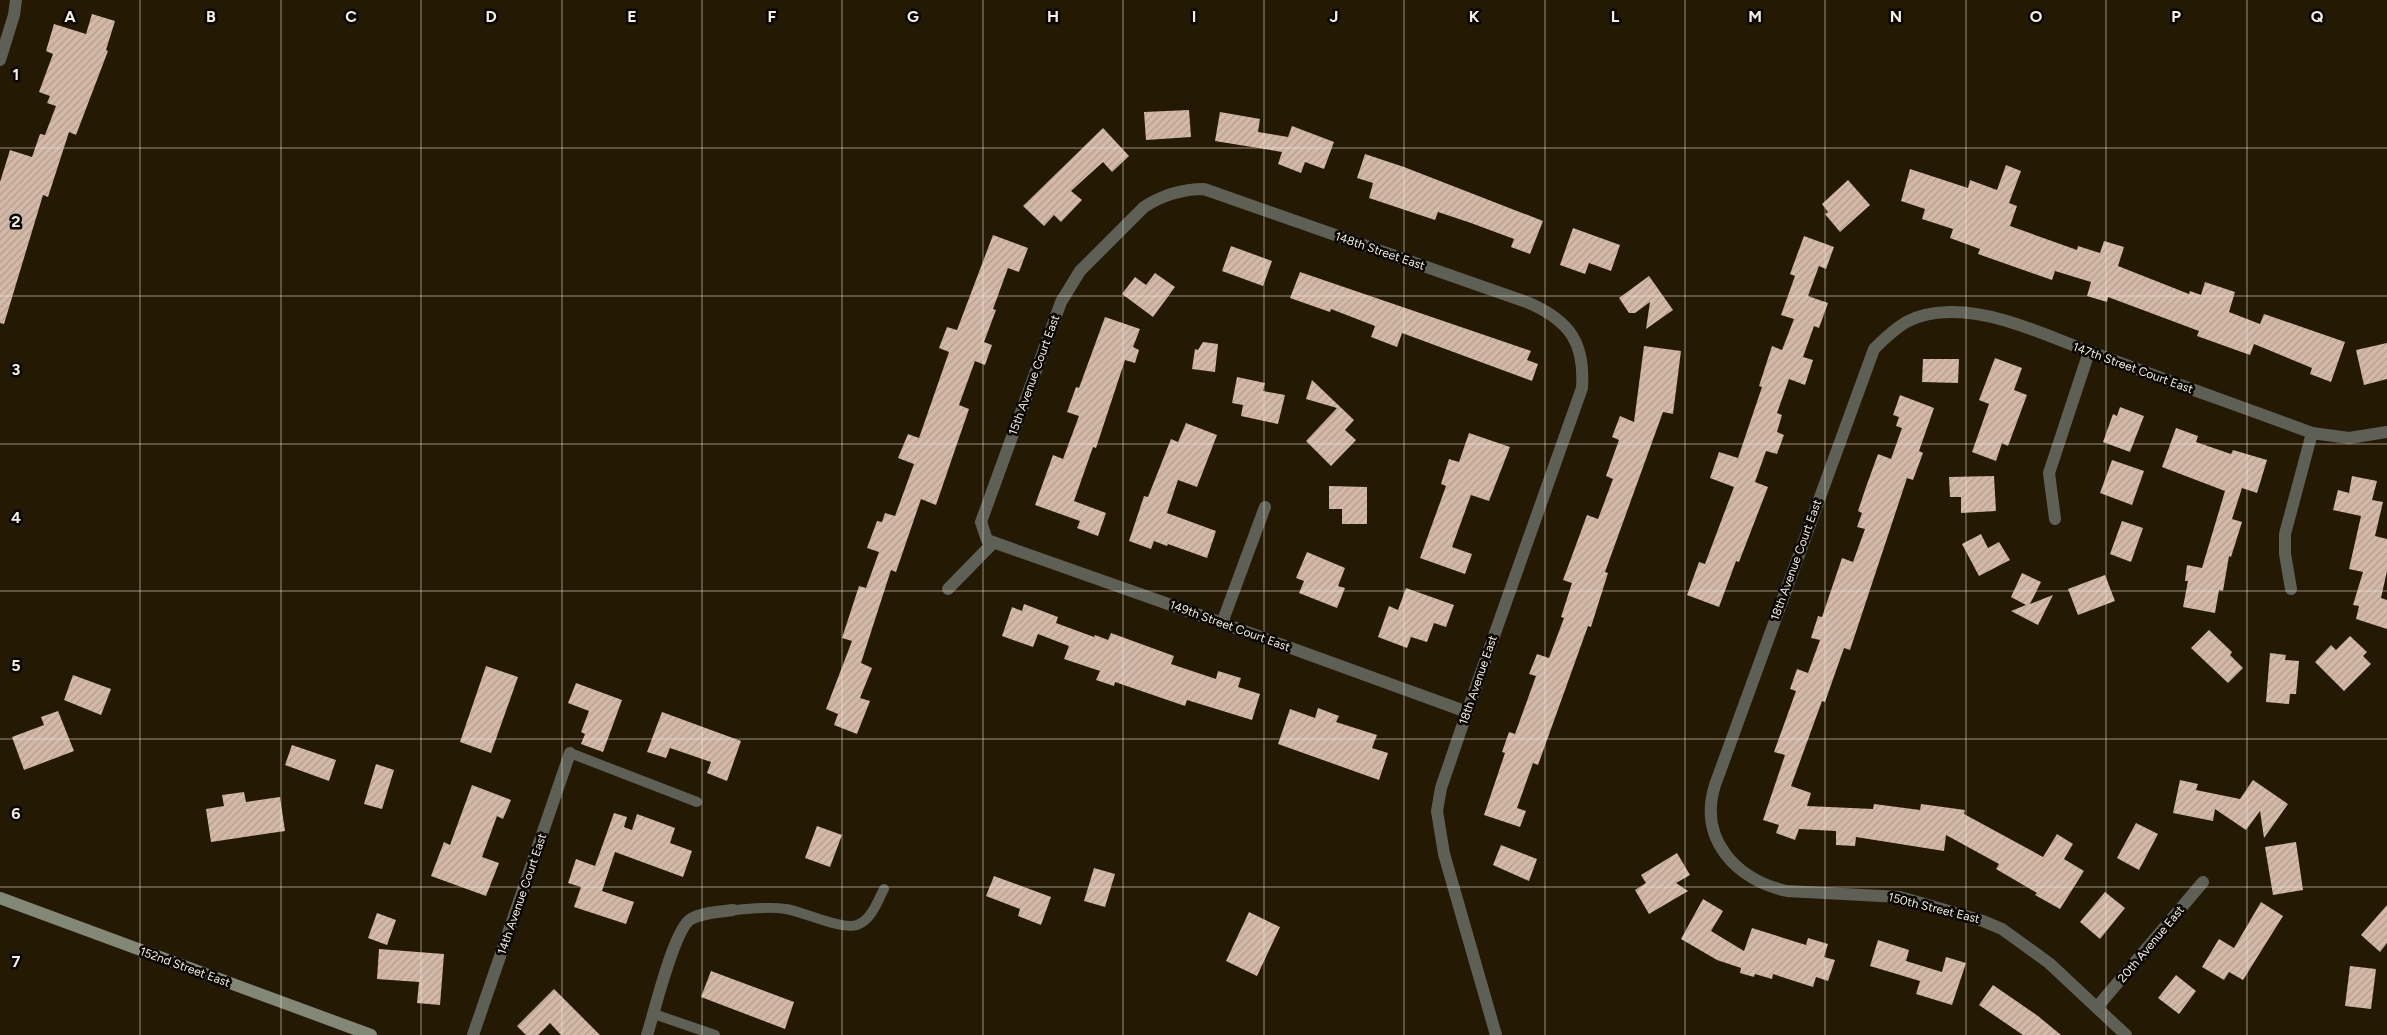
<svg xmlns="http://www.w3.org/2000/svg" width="2387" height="1035" font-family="Figtree,sans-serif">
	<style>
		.building { fill: url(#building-hatch) }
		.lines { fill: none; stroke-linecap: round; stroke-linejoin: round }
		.lane { stroke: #5e6055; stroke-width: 10 }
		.street { stroke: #5e6055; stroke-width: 12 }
		.secondary { stroke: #838876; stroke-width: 12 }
		.grid { fill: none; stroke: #f5efe1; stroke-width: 1; stroke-opacity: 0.55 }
		.labels { text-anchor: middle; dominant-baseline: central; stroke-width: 5; stroke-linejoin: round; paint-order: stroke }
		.street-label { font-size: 12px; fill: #f5efe1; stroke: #090601 }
		.grid-label { font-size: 16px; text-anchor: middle; font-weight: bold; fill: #f5efe1; stroke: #090601; stroke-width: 5; stroke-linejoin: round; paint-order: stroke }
	</style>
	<defs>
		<pattern id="building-hatch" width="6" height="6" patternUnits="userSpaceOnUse" patternTransform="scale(1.25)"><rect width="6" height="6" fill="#d4b9a8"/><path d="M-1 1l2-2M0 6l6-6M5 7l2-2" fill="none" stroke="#b29d8f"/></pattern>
	</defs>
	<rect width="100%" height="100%" fill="#241a04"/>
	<g class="building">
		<path d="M92,14L115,21L106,50L108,51L76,135L69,132L48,197L43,195L4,324L0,323V182L10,150L32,157L40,134L45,135L56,106L47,103L50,96L39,92L53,54L46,51L54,24L86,34Z"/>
		<path d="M1189,110L1191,137L1146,140L1144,112Z"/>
		<path d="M1220,112L1260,119L1258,132L1288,137L1292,126L1334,142L1324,169L1305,162L1301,173L1278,164L1282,152L1215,141Z"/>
		<path d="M1103,128L1129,156L1112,172L1103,162L1071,191L1082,200L1061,222L1054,215L1044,226L1023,206Z"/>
		<path d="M1365,154L1404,167L1543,221L1530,254L1511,247L1514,239L1471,223L1438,212L1435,220L1369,198L1373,183L1357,178Z"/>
		<path d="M2006,165L2021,171L2009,203L2017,206L2010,226L2077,250L2078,246L2100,253L2104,241L2124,247L2118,266L2189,294L2190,291L2201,295L2205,282L2235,292L2229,312L2260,324L2264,314L2345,342L2331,382L2310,374L2312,368L2254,344L2250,355L2197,336L2199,331L2108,297L2107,302L2087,296L2091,282L2055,271L2052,280L1978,254L1980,249L1950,238L1953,229L1922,219L1925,209L1901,201L1910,169L1968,188L1970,180L1997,190Z"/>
		<path d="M1848,180L1870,205L1840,232L1825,214L1828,212L1822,204Z"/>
		<path d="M1573,228L1620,245L1611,271L1589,263L1585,274L1560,265Z"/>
		<path d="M993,235L1028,248L1019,272L1008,268L993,309L996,310L984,342L992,345L985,365L975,361L959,405L969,409L936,505L921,499L896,572L891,570L861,663L872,668L860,698L870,701L857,734L834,725L838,714L826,709L852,641L842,638L859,586L866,588L879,552L867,548L877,521L882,522L885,513L895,516L914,464L898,458L908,434L919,438L949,352L939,348L947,327L957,330Z"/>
		<path d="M1804,236L1834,247L1826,269L1819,266L1808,296L1828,303L1819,328L1814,326L1803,357L1813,360L1805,385L1789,379L1777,413L1782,415L1777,432L1784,435L1777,454L1766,451L1755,482L1768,487L1739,562L1736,561L1719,607L1687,595L1699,562L1705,564L1734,487L1710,478L1719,452L1738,458L1762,387L1759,386L1772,346L1782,350L1794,319L1781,315L1795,276L1790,274Z"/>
		<path d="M1231,246L1272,261L1263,286L1222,271Z"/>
		<path d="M1300,272L1531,351L1527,360L1538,364L1532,381L1402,333L1397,347L1371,337L1375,326L1331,309L1330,312L1290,298Z"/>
		<path d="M1155,273L1175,287L1153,317L1122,294L1135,277L1146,285Z"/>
		<path d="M1649,276L1673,310L1646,329L1650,302L1635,313H1629L1619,298Z"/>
		<path d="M1105,317L1140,329L1133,347L1139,350L1135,363L1125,360L1096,448L1093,447L1074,501L1106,513L1098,536L1077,528L1080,521L1035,505L1053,455L1063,459L1079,416L1067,412L1076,387L1079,388Z"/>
		<path d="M1203,342L1218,344L1215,372L1192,369L1195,349L1198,350Z"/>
		<path d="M2387,343V379L2364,385L2356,350Z"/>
		<path d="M1644,346L1681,351L1673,414L1663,412L1605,572L1608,573L1591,627L1588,626L1538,765L1533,763L1517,808L1526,811L1520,827L1484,815L1505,753L1502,752L1509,732L1515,734L1536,676L1529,674L1537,654L1549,658L1564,618L1561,617L1572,583L1563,580L1587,515L1598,519L1613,479L1606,476L1619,440L1612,437L1620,416L1634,422Z"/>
		<path d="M1995,358L2022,368L2014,390L2027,395L2008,446L2002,443L1996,461L1972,452L1989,404L1979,400Z"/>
		<path d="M1923,359H1959L1958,383L1922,382Z"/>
		<path d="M1237,377L1265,383L1263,391L1285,395L1278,424L1241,416L1243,405L1232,403Z"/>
		<path d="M1312,380L1354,420L1345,430L1356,440L1331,466L1306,441L1337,408L1306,399Z"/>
		<path d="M1900,395L1934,408L1919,451L1923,453L1913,480L1907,478L1850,650L1844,648L1825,702L1822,701L1791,786L1811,793L1807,806L1873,809L1874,804L1920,810L1921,804L1965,810L1964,814L2043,857L2057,834L2073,844L2064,859L2084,871L2060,909L2035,895L2037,893L1996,869L1999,864L1946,835L1944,851L1856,837L1855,846L1836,845V831L1799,829L1795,840L1776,833L1779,825L1763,820L1785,755L1774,752L1796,691L1790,689L1797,669L1808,673L1820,640L1811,638L1818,616L1822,617L1842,558L1853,562L1865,529L1857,527L1862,513L1858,511L1866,487L1878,454L1891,459L1902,428L1896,426L1899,417L1893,415Z"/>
		<path d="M2120,407L2144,416L2130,452L2103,442L2113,414L2117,416Z"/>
		<path d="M1186,423L1217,435L1197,487L1178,480L1167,513L1216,531L1207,558L1168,544L1167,546L1154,541L1151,549L1129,541L1144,496L1148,497L1171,439L1178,442Z"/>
		<path d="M2176,428L2198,436L2196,442L2231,454L2233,450L2267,460L2257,493L2242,488L2232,519L2242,522L2231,557L2229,556L2223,591L2219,590L2215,613L2183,607L2188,581H2185L2187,565L2202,568L2225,491L2162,467Z"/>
		<path d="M1469,433L1510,447L1489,501L1471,495L1452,547L1472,554L1465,574L1420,558L1446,486L1441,484L1449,459L1459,462Z"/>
		<path d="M2112,460L2144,471L2132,505L2100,493Z"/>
		<path d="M1994,476L1996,511L1961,513V497H1950L1949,477Z"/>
		<path d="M2352,476L2377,481L2372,500L2383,502L2375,536L2387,539V571L2381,598L2387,600V629L2356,619L2359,606L2353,605L2363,572L2349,569L2361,516L2333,510L2338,490L2349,493Z"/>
		<path d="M1329,486L1367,487V524H1342V509H1329Z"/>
		<path d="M2122,521L2143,528L2131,562L2110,554Z"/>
		<path d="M1981,534L1988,548L1999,542L2010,560L1979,576L1962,544Z"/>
		<path d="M1307,552L1345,568L1338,586L1345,588L1337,608L1299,593L1304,581L1296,578Z"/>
		<path d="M2022,573L2041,582L2030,604L2053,595L2038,625L2011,611L2026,605L2011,597Z"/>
		<path d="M2105,575L2115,601L2078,615L2068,589Z"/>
		<path d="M1406,588L1454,605L1446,627L1434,623L1427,642L1411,637L1407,648L1378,637L1389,606L1398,610Z"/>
		<path d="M1024,604L1058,617L1056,623L1094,637L1095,635L1108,640L1111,633L1174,656L1171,664L1216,679L1218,671L1241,678L1238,687L1260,694L1252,720L1187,700L1185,706L1115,682L1114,686L1096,680L1100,671L1064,659L1069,646L1038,634L1033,647L1002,636L1012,607L1022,611Z"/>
		<path d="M2209,630L2232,652L2230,655L2243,668L2228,683L2191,648Z"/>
		<path d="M2350,636L2367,652L2363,656L2371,664L2344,691L2315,662L2331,645L2336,650Z"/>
		<path d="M2270,653L2286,655L2285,660L2299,661L2296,694H2290L2289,704L2266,702Z"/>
		<path d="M486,666L518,677L491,753L460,742Z"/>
		<path d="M73,675L111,689L101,715L64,700Z"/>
		<path d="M576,683L622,700L603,752L581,744L585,734L581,732L589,711L568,703Z"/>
		<path d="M1318,708L1339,716L1336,722L1377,735L1372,748L1388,753L1379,780L1278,744L1290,709L1315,718Z"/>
		<path d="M58,711L74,751L24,770L12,737L44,725L41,717Z"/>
		<path d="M662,712L741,741L727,781L707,773L711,762L670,748L666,758L647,752Z"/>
		<path d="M292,745L336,760L329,781L285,765Z"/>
		<path d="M376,764L394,770L382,809L364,804Z"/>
		<path d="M2180,780L2198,784L2196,790L2240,799L2253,780L2288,804L2264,838L2260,811L2246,830L2215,809L2213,821L2173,813Z"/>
		<path d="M472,785L511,800L503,819L497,816L482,857L499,863L486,896L431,876L444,842L450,845Z"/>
		<path d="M244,792L246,802L280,797L285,831L211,842L206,809L224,806L222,795Z"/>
		<path d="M614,813L627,817L624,827L632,830L637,814L675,828L670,843L692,851L683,877L615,852L602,891L634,902L626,924L574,907L581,887L568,883L576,859L595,866Z"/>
		<path d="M2136,823L2158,834L2139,870L2117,858Z"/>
		<path d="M817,826L842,835L830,867L805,858Z"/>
		<path d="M2296,842L2303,890L2273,895L2265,847Z"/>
		<path d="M1501,845L1537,859L1529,881L1493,865Z"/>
		<path d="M1677,853L1690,875L1676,883L1688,891L1649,914L1635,890L1646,883L1641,875Z"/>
		<path d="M1094,868L1115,874L1105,907L1084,901Z"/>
		<path d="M994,876L1051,897L1041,925L1018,916L1020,909L986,896Z"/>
		<path d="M2105,892L2125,908L2100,939L2080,922Z"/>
		<path d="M1703,899L1723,911L1711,931L1744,951L1752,928L1806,945L1808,938L1828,944L1824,957L1835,960L1828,981L1816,977L1813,987L1773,974L1772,979L1755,974L1754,977L1740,973L1741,968L1717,960L1681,939Z"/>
		<path d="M2261,902L2283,916L2243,980L2229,972L2224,980L2202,967L2219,939L2234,948Z"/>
		<path d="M2387,905V943L2380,952L2361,935Z"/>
		<path d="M1249,912L1280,927L1257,976L1226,961Z"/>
		<path d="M377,913L396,920L387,945L368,938Z"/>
		<path d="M1878,940L1909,950L1906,961L1942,972L1946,957L1966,963L1952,1005L1916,994L1920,981L1870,966Z"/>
		<path d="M379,949L444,954L440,1005L417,1003L419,982L377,979Z"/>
		<path d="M2350,966L2376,969L2371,1009L2345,1006Z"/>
		<path d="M711,971L794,1002L785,1029L701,997Z"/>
		<path d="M2176,975L2196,991L2179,1014L2158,998Z"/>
		<path d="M1993,985L2038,1016L2061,1035H2023L1979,1005Z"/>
		<path d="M554,989L600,1035H561L550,1023L538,1035H526L517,1026Z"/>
	</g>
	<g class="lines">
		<g class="lane">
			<path d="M570,753L697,802"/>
			<path d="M733,910C751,909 768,906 786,909C804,912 841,930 857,925C872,919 877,902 884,889"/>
			<path d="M654,1014L715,1035"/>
		</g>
		<g class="street">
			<path d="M0,60L14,15L16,0"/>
			<path d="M2055,519L2049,473L2089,352"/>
			<path d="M948,589L993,543"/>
			<path d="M2291,589L2285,554V534L2312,433"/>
			<path d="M1222,623L1265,507"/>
			<path d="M1467,712L1222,623L987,540L981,522L1061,302L1080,271L1144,207C1161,196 1183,189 1204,189L1529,303C1570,321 1585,343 1582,388L1467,712L1441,788L1437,811L1444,854L1496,1035"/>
			<path d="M2098,1006L2203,882"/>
			<path d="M473,1035L570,753"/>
			<path d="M647,1035C654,1014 674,928 691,919C703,912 719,912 733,910"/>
			<path d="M2126,1035L2049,963L2002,929L1983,921L1900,897L1787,891C1736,880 1698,839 1715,785L1874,349C1899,324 1913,313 1949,312C1998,311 2046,336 2091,352C2165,380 2239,406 2312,433L2349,438L2387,432"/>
		</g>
		<path class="secondary" d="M0,898L371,1035"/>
	</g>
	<path class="grid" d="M140,0V1035M281,0V1035M421,0V1035M562,0V1035M702,0V1035M842,0V1035M983,0V1035M1123,0V1035M1264,0V1035M1404,0V1035M1545,0V1035M1685,0V1035M1825,0V1035M1966,0V1035M2106,0V1035M2247,0V1035M0,148H2387M0,296H2387M0,444H2387M0,591H2387M0,739H2387M0,887H2387"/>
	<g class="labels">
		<g class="street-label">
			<text transform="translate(1380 251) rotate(19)">148th Street East</text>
			<text transform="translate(2133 368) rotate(20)">147th Street Court East</text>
			<text transform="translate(1034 375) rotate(-70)">15th Avenue Court East</text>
			<text transform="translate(1796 560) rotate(-70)">18th Avenue Court East</text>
			<text transform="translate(1230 626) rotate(20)">149th Street Court East</text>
			<text transform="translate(1478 680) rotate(-71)">18th Avenue East</text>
			<text transform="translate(522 894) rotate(-71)">14th Avenue Court East</text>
			<text transform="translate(1934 908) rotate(14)">150th Street East</text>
			<text transform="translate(2151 944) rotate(-50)">20th Avenue East</text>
			<text transform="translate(185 967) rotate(20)">152nd Street East</text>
		</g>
	</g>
	<g class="grid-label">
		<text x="70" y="22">A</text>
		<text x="211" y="22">B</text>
		<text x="351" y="22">C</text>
		<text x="491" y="22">D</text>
		<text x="632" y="22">E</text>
		<text x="772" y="22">F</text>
		<text x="913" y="22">G</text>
		<text x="1053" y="22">H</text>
		<text x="1194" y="22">I</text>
		<text x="1334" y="22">J</text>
		<text x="1474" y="22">K</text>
		<text x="1615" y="22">L</text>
		<text x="1755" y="22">M</text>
		<text x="1896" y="22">N</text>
		<text x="2036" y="22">O</text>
		<text x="2176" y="22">P</text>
		<text x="2317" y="22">Q</text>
		<text x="16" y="80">1</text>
		<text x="16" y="227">2</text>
		<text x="16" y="375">3</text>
		<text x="16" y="523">4</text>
		<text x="16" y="671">5</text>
		<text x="16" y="819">6</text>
		<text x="16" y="967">7</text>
	</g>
</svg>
